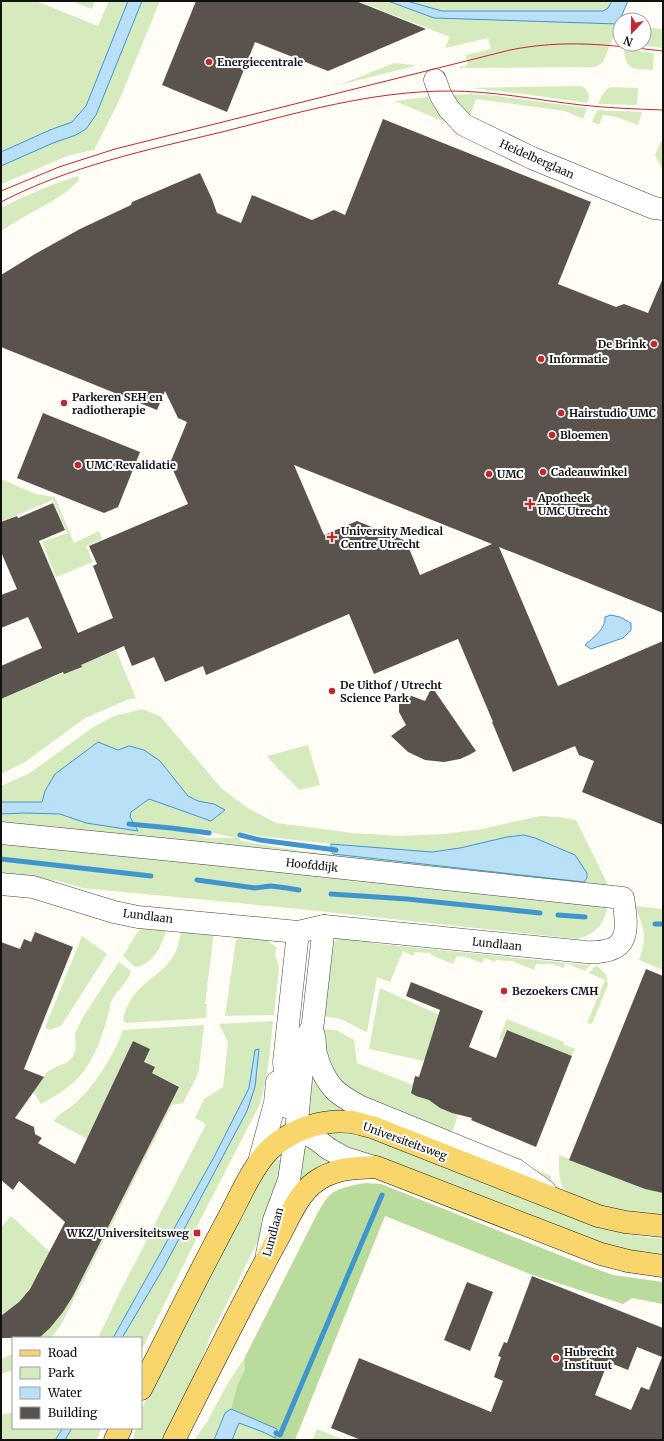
<svg xmlns="http://www.w3.org/2000/svg" width="664" height="1441" font-family="Merriweather,serif">
	<style>
		.green { fill: #d5ebbd; fill-rule: evenodd }
		.forest { fill: #b9dc9c }
		.water { fill: #b9e0f7; stroke: #3f96cf }
		.lines { fill: none; stroke-linecap: round; stroke-linejoin: round }
		.stream { stroke: #3f96cf; stroke-width: 5 }
		.building { fill: #5a524d; fill-rule: evenodd }
		.minor-casing { stroke: #444; stroke-width: 23 }
		.major-casing { stroke: #222; stroke-width: 23 }
		.minor { stroke: #fff; stroke-width: 22 }
		.major { stroke: #f9d66b; stroke-width: 22 }
		.tram { stroke: #c4262e; stroke-width: 1 }
		.poi-dot { fill: #c4262e; stroke: #fff; stroke-width: 1.5 }
		.labels { text-anchor: middle; dominant-baseline: central; stroke-width: 4; stroke-linejoin: round; paint-order: stroke }
		.poi-label { font-size: 11px; font-weight: bold; fill: #111; stroke: #fff; text-anchor: start }
		.street-label { font-size: 11px; fill: #111; stroke: #fff }
	</style>
	<rect width="100%" height="100%" fill="#fffdf5"/>
	<g class="green">
		<path d="M1,1H36L98,26L109,1H128L86,106L72,122L50,130L1,152Z"/>
		<path d="M71,1H95L92,9Z"/>
		<path d="M142,1H160L118,103L94,150L70,155L1,184V166L53,143L76,135L96,115Z"/>
		<path d="M363,1H628L603,62L596,67L460,68L459,66L464,67L468,64L465,55L491,49L488,38L445,48L450,37L363,3Z"/>
		<path d="M653,28L663,29V48L630,44H644V29Z"/>
		<path d="M624,49L654,53L653,70C635,69 625,71 624,49Z"/>
		<path d="M394,63L414,65L415,66L339,85Z"/>
		<path d="M581,86C589,90 591,96 587,103L524,94L471,88Z"/>
		<path d="M612,87L638,88L637,105L598,104C602,97 604,88 612,87Z"/>
		<path d="M471,94L490,95L587,108L583,119L565,111L476,99L470,116L450,95Z"/>
		<path d="M427,97L445,122L395,101Z"/>
		<path d="M597,110L642,112L638,125L616,117L603,115L599,125L592,122Z"/>
		<path d="M663,137V171L655,155Z"/>
		<path d="M78,176L79,180C64,197 42,206 22,218C15,222 8,227 1,231V208C26,195 52,184 78,176Z"/>
		<path d="M1,479L36,494L55,497L74,543L99,531L102,539L86,546L93,562L56,577L42,542L67,533L53,500L1,522Z"/>
		<path d="M116,650L136,698L127,700L85,718L25,762L1,774V699Z"/>
		<path d="M142,709L160,716L222,789L248,808L276,823L353,833L399,836L444,834L477,830L540,816L558,817L576,820L611,891L1,825V814L24,813L61,814L86,823L137,830L130,817L131,812L149,799L211,821L224,810L214,804L198,801L187,796L160,761L129,746L118,750L109,747L45,791L42,802H1V786L30,773L92,728L114,716ZM174,828L205,831L236,838H207ZM241,832L260,836L331,844L432,852L460,848L507,837L524,835L535,838L575,855L588,875L587,878L584,881L302,851L241,841L239,838Z"/>
		<path d="M308,745L320,785L299,790C289,778 277,769 267,756Z"/>
		<path d="M1,839L608,903C605,923 598,933 577,939L299,909L82,888L59,881L1,874Z"/>
		<path d="M635,906L663,909V970L639,960C648,936 644,929 635,906Z"/>
		<path d="M143,928L167,929C161,945 155,964 135,967L123,956L138,931Z"/>
		<path d="M181,929L214,932L205,1004H207L206,1018L126,1023L123,1020C128,997 139,988 157,974C162,969 168,965 172,958C178,950 180,939 181,929Z"/>
		<path d="M82,936L107,954L61,1026L49,1030L46,1028V1025Z"/>
		<path d="M239,936L264,938L277,948L275,954L279,968L274,1015L225,1016L236,940Z"/>
		<path d="M338,938H371V943L588,965L589,961L593,962L585,971L566,963L563,968L553,964H536L534,970L512,961L496,960L495,962L485,958L482,963L471,959V958L457,956L453,964L431,955V953L415,952L413,956L403,951L390,982L377,977L367,1032L364,1031L341,1019L322,1016L331,945Z"/>
		<path d="M119,962L131,971C129,981 116,991 111,1002C109,1009 108,1016 106,1023C92,1066 81,1083 41,1104L33,1091L47,1072L58,1066L66,1063L72,1058L76,1049L75,1034L83,1017Z"/>
		<path d="M596,965L606,974L608,985L592,1024L587,1023L605,980L589,973Z"/>
		<path d="M380,988L453,1021L433,1034L424,1061L369,1049Z"/>
		<path d="M507,1019L564,1042L563,1044L575,1049L572,1056L507,1030L503,1040L499,1039Z"/>
		<path d="M273,1021C270,1050 268,1078 259,1106L193,1234L196,1240L141,1351V1338H98L119,1294L206,1124L195,1118L204,1099L223,1087L228,1042L219,1024Z"/>
		<path d="M204,1025L199,1069L196,1078L183,1103L172,1105L61,1325L51,1338H39L80,1280L178,1086L152,1073L144,1062L150,1049L133,1041L87,1139L54,1121C60,1113 65,1111 73,1105C93,1089 115,1054 123,1030Z"/>
		<path d="M321,1029L336,1030L354,1040L357,1063L413,1085L411,1091L413,1094L429,1100L443,1109L458,1115L451,1135L551,1176L552,1184L389,1115L333,1077Z"/>
		<path d="M308,1068L346,1110L343,1111H327L306,1116Z"/>
		<path d="M334,1133L347,1134L369,1138L593,1225C616,1232 639,1237 663,1239V1256H652L590,1241L371,1155L352,1149L328,1138L327,1135Z"/>
		<path d="M305,1143L326,1160L298,1186Z"/>
		<path d="M559,1155L645,1189L663,1192V1214C634,1215 596,1210 571,1194C569,1192 565,1191 564,1188C558,1180 559,1166 559,1155Z"/>
		<path d="M274,1160H281L285,1165L267,1223L210,1337L191,1388L165,1440H133L136,1428H141V1410L247,1202L266,1170Z"/>
		<path d="M11,1216L50,1252C37,1277 26,1301 1,1316V1227Z"/>
		<path d="M13,1354V1370L1,1374V1359Z"/>
		<path d="M244,1359L245,1369L237,1386L231,1409L225,1414L214,1440H194L207,1422L229,1381Z"/>
		<path d="M13,1412V1428H102L96,1440H1V1415Z"/>
		<path d="M239,1423L263,1432L275,1438L274,1440H232Z"/>
		<path d="M317,1429L344,1440H312Z"/>
	</g>
	<path class="forest" d="M365,1183L381,1184L577,1262L613,1275L663,1282V1304L632,1298L623,1304L530,1274L385,1216L295,1440H274L277,1429L231,1409L237,1386L245,1369L244,1359L318,1212C322,1206 326,1198 331,1194C340,1187 355,1185 365,1183Z"/>
	<g class="water">
		<path d="M128,1H142L96,115L86,129L76,135L53,143L1,166V152L50,130L72,122L86,106Z"/>
		<path d="M388,1H407L442,11H603L608,8L612,1H628L618,24L434,18Z"/>
		<path d="M611,615L620,617L631,623V630L623,638L591,649L585,645C593,638 606,629 605,617Z"/>
		<path d="M98,742L118,750L129,746L144,750L160,761L188,796L198,801L214,804L225,810L211,821L149,799L131,812L130,817L138,831L86,823L60,814L24,813L1,814V802H42L45,791L55,774Z"/>
		<path d="M524,835L535,838L575,855L587,873V878L584,882L333,854L331,850V844L432,852L460,848L507,837Z"/>
		<path d="M259,1049L255,1087L247,1111L164,1267L122,1338H113L214,1157L249,1088L255,1050Z"/>
		<path d="M231,1409L277,1429L275,1438L263,1432L239,1423L232,1440H214L225,1413Z"/>
		<path d="M63,1428H72L65,1440H55Z"/>
	</g>
	<g class="lines">
		<g class="stream">
			<path d="M129,824L171,828L209,833"/>
			<path d="M240,835L260,840L336,850"/>
			<path d="M1,859L151,876"/>
			<path d="M197,880L255,888L271,886L287,888L299,890"/>
			<path d="M331,894L407,899L540,913"/>
			<path d="M558,915L585,917"/>
			<path d="M655,924H663"/>
			<path d="M276,1433L280,1435L382,1195"/>
		</g>
	</g>
	<g class="building">
		<path d="M196,1H356L426,29L328,71L255,42L227,112L162,85Z"/>
		<path d="M383,119L591,202L558,284L616,307L624,304L648,313L663,278V613L499,547L558,686L663,641V825L582,792L594,761L579,755L575,746L513,772L492,722H493L458,639L374,674L349,614L206,675L203,666L165,682L154,657L132,666L124,646L81,665L82,667L64,674L63,672L1,699V666L42,648L28,617L1,628V595L17,589L1,552V522L17,516L18,518L53,503L65,530L39,541L78,633L113,618L93,566L97,564L89,546L188,504L173,470L168,468L187,422L178,418L165,391L157,410L1,347V275L35,254L80,229L131,205L132,202L200,173L212,199L217,213L241,223L252,195L312,220L334,210L345,215ZM294,465L397,506L492,544L420,575L406,541L357,521L324,535Z"/>
		<path d="M43,413L140,452L118,507L104,513L17,478Z"/>
		<path d="M432,687L476,751L469,755L460,759L444,762L425,760L408,752L391,736L406,725L399,712V705L401,699L409,695L425,701Z"/>
		<path d="M35,932L73,947L24,1069L44,1077L15,1118L34,1127L35,1134L42,1138L38,1143L75,1164L133,1041L150,1049L144,1062L155,1067L152,1073L179,1087L73,1296L63,1312L50,1328L39,1338H1V1316L19,1302L30,1289L65,1222L19,1181L13,1190L1,1180V942L20,949L24,939L31,942Z"/>
		<path d="M646,969L663,976V1193L645,1189L569,1160Z"/>
		<path d="M411,982L483,1011L469,1047L496,1058L507,1030L572,1056L536,1147L471,1120L472,1118L452,1113L440,1108L429,1100L416,1096L411,1093L415,1076L419,1077L440,1010L406,996Z"/>
		<path d="M532,1276L663,1328V1440H361L331,1428L359,1358L491,1412L503,1381L494,1377L501,1357L498,1356L504,1342L507,1343ZM637,1347L662,1357L649,1390L641,1387L631,1410L595,1395L608,1362L628,1370Z"/>
		<path d="M467,1282L493,1292L470,1351L444,1340Z"/>
	</g>
	<g class="lines">
		<defs>
			<g id="minor">
				<path d="M435,80L441,96L449,109L464,125L532,158L654,208L663,209"/>
				<path d="M1,833L202,853L623,898C629,934 629,954 586,952L324,926L298,932L138,917L114,912L33,887L1,884"/>
				<path d="M313,1033C316,1040 314,1047 316,1054C319,1066 326,1081 335,1090C342,1097 352,1102 361,1107L516,1170L545,1191"/>
				<path d="M287,1107L285,1101L286,1081L284,1062L298,932"/>
				<path d="M296,1132L313,1137L329,1149L345,1158L374,1167"/>
				<path d="M259,1162L275,1103L277,1082"/>
				<path d="M267,1254L274,1220L289,1180L296,1132L305,1038L312,1028L313,1022L324,926"/>
			</g>
			<g id="major">
				<path d="M141,1389C170,1332 198,1275 228,1219C240,1197 255,1160 275,1145C296,1128 324,1119 351,1122C358,1123 365,1126 372,1127L598,1216L625,1222L663,1226"/>
				<path d="M115,1440L121,1428"/>
				<path d="M174,1440C208,1373 241,1306 277,1240C287,1222 298,1194 315,1182C334,1168 353,1168 376,1167L601,1254L628,1261L663,1266"/>
			</g>
		</defs>
		<use href="#minor" class="minor-casing"/>
		<use href="#major" class="major-casing"/>
		<use href="#minor" class="minor"/>
		<use href="#major" class="major"/>
		<g class="tram">
			<path d="M1,191L59,167L115,149L510,50C565,39 608,45 663,51"/>
			<path d="M1,202C70,166 147,150 222,132C297,113 371,91 449,91C494,91 537,100 581,105C608,108 636,109 663,110"/>
		</g>
	</g>
	<g class="poi-dot">
		<circle cx="209" cy="62" r="4"/>
		<circle cx="654" cy="344" r="4"/>
		<circle cx="541" cy="359" r="4"/>
		<circle cx="64" cy="403" r="4"/>
		<circle cx="561" cy="413" r="4"/>
		<circle cx="552" cy="435" r="4"/>
		<circle cx="78" cy="465" r="4"/>
		<circle cx="543" cy="472" r="4"/>
		<circle cx="489" cy="474" r="4"/>
		<path d="M528 498h4v4h4v4h-4v4h-4v-4h-4v-4h4z"/>
		<path d="M330 531h4v4h4v4h-4v4h-4v-4h-4v-4h4z"/>
		<circle cx="332" cy="691" r="4"/>
		<circle cx="504" cy="991" r="4"/>
		<rect x="193" y="1229" width="8" height="8" rx="2"/>
		<circle cx="556" cy="1358" r="4"/>
	</g>
	<g class="labels">
		<g class="poi-label">
			<text x="217" y="62">Energiecentrale</text>
			<text x="646" y="344" text-anchor="end">De Brink</text>
			<text x="549" y="359">Informatie</text>
			<text x="72" y="397">Parkeren SEH en<tspan x="72" dy="13">radiotherapie</tspan></text>
			<text x="569" y="413">Hairstudio UMC</text>
			<text x="560" y="435">Bloemen</text>
			<text x="86" y="465">UMC Revalidatie</text>
			<text x="551" y="472">Cadeauwinkel</text>
			<text x="497" y="474">UMC</text>
			<text x="538" y="498">Apotheek<tspan x="538" dy="13">UMC Utrecht</tspan></text>
			<text x="341" y="531">University Medical<tspan x="341" dy="13">Centre Utrecht</tspan></text>
			<text x="340" y="685">De Uithof / Utrecht<tspan x="340" dy="13">Science Park</tspan></text>
			<text x="512" y="991">Bezoekers CMH</text>
			<text x="189" y="1233" text-anchor="end">WKZ/Universiteitsweg</text>
			<text x="564" y="1352">Hubrecht<tspan x="564" dy="13">Instituut</tspan></text>
		</g>
		<g class="street-label">
			<text transform="translate(537 159) rotate(24)">Heidelberglaan</text>
			<text transform="translate(312 865) rotate(6)">Hoofddijk</text>
			<text transform="translate(148 916) rotate(7)">Lundlaan</text>
			<text transform="translate(497 944) rotate(6)">Lundlaan</text>
			<text transform="translate(405 1141) rotate(20)">Universiteitsweg</text>
			<text transform="translate(273 1232) rotate(-75)">Lundlaan</text>
		</g>
	</g>
	<rect width="664" height="1441" fill="none" stroke="#111111" stroke-width="4"/>
	<rect x="12" y="1337" width="130" height="92" fill="#ffffff" stroke="#a0a0a0"/>
	<rect x="20" y="1350" width="20" height="6" fill="#f9d66b" stroke="#a0a0a0"/>
	<text x="48" y="1357" font-size="12" fill="#111111">Road</text>
	<rect x="20" y="1367" width="20" height="12" fill="#d5ebbd" stroke="#a0a0a0"/>
	<text x="48" y="1377" font-size="12" fill="#111111">Park</text>
	<rect x="20" y="1387" width="20" height="12" fill="#b9e0f7" stroke="#a0a0a0"/>
	<text x="48" y="1397" font-size="12" fill="#111111">Water</text>
	<rect x="20" y="1407" width="20" height="12" fill="#5a524d" stroke="#a0a0a0"/>
	<text x="48" y="1417" font-size="12" fill="#111111">Building</text>
	<g transform="translate(632 32) rotate(202)"><circle r="19" fill="#ffffff" stroke="#a0a0a0"/>
	<path d="M0-3L7 15L0 10L-7 15Z" fill="#c4262e"/>
	<text y="-6" font-size="11" font-weight="bold" text-anchor="middle" fill="#111111">N</text>
	</g>
</svg>
